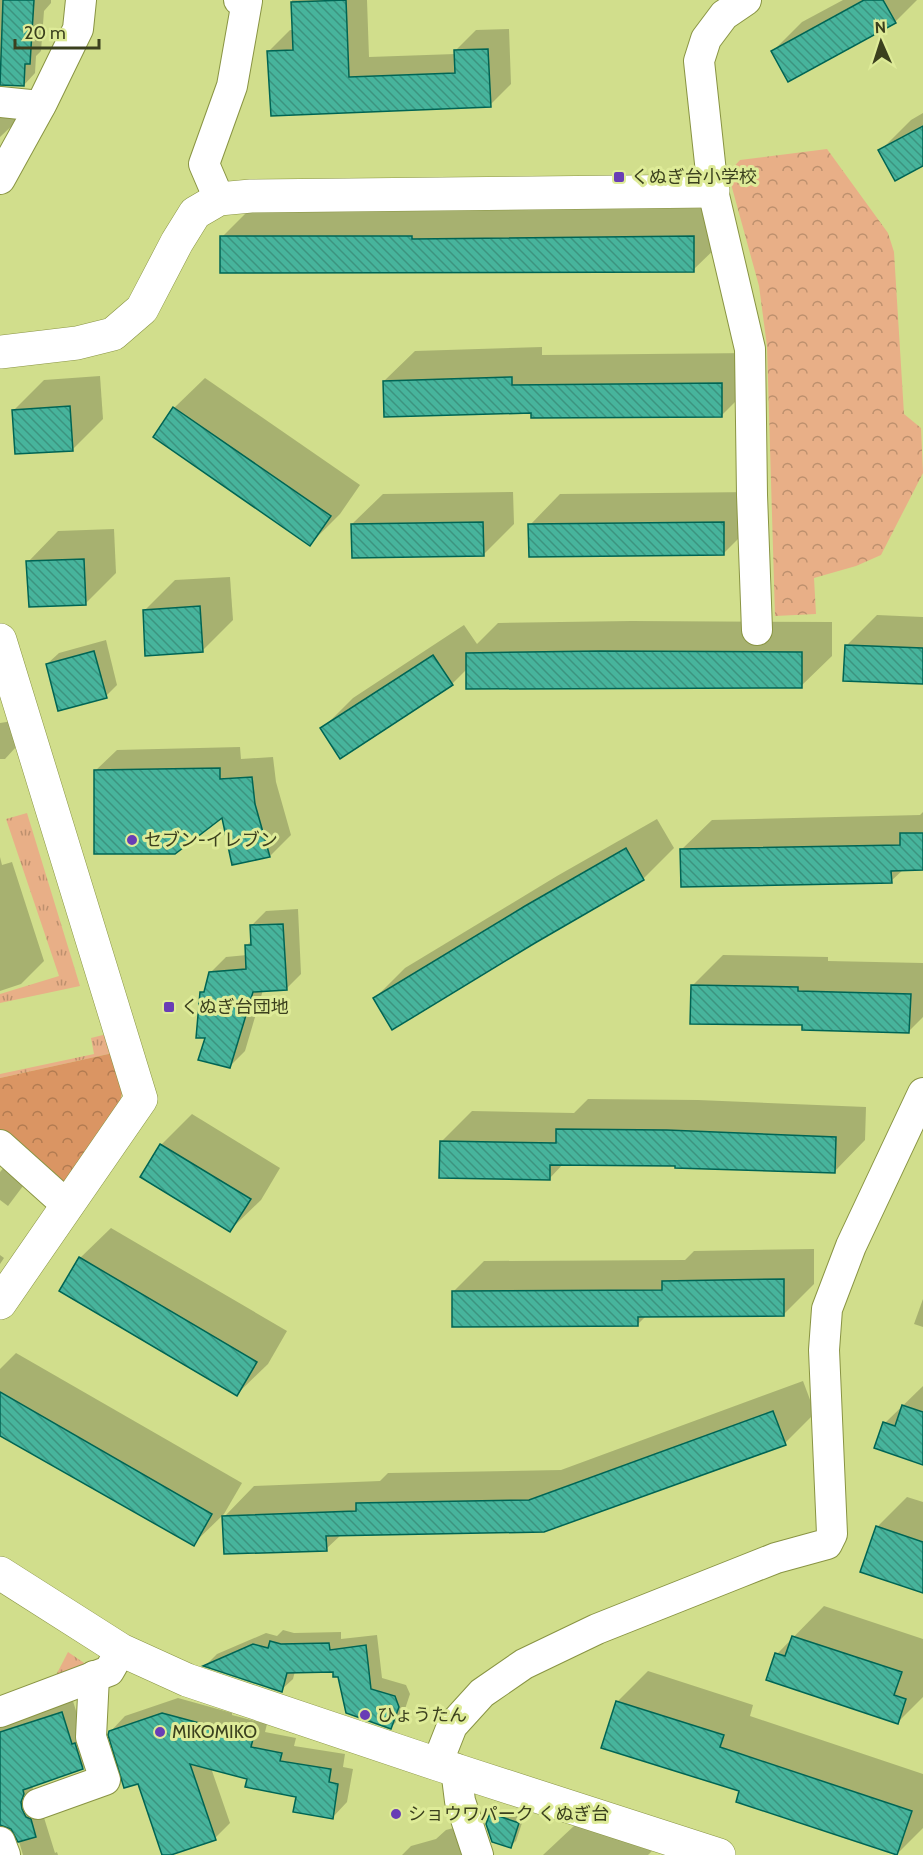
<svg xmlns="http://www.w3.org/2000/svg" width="923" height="1855" font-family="Cabin,'Noto Sans JP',sans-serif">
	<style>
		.grass { fill: url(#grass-tufts) }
		.forest { fill: url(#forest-crowns) }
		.park { fill: url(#park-crowns) }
		.shadow { fill: #0003 }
		.building { fill: url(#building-back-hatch); stroke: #006554; stroke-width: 1.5 }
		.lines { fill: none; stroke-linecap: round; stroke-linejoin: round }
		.street-casing { stroke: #899443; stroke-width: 32 }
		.secondary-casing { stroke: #899443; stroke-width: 34 }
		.street { stroke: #fff; stroke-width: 30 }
		.secondary { stroke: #fff; stroke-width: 33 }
		.poi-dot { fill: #693db5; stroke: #deeb98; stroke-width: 2 }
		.labels { text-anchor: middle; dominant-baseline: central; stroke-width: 6; stroke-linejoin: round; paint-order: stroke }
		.poi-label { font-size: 18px; fill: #3b401e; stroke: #deeb98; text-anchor: start }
	</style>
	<defs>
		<pattern id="grass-tufts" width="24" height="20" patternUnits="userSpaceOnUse" patternTransform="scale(1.5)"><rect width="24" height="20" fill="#e8af87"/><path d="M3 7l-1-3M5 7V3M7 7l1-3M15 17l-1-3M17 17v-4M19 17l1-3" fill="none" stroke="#bd906e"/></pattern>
		<pattern id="forest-crowns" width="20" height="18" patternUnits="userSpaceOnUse" patternTransform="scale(1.5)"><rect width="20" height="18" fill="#da9563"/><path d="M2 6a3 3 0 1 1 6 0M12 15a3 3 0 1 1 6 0" fill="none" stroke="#b27b51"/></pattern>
		<pattern id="park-crowns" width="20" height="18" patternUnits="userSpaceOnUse" patternTransform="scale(1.5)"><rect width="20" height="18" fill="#e8af87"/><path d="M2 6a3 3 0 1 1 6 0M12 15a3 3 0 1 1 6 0" fill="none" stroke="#bd906e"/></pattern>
		<pattern id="building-back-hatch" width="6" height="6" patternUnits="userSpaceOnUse" patternTransform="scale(1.5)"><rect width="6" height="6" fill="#47b49c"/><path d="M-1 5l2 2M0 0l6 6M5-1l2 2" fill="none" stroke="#3c947f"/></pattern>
	</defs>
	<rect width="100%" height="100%" fill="#d1de8c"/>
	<g class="grass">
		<path d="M27,813L80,986L0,1003V994L59,976L6,819Z"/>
		<path d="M107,1034L113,1053L0,1078V1074L94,1054L91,1038Z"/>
		<path d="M68,1652L90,1667L53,1681Z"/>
	</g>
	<path class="forest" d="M113,1053L122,1093L119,1106L50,1202L0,1163V1078Z"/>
	<path class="park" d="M827,149L888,233L894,252L904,414L921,428L923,473L881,555L856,566L814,578L816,614L775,616L767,346L759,286L728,173L740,160Z"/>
	<g class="shadow">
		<path d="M0,0H51V3L44,11L41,51L36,56L35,73L24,85H0Z"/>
		<path d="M292,0H367L369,57L455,54V51L476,30L509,29L511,84L490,105L272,115L269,51L290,30H294Z"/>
		<path d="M843,0H917L895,22L773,51L802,22Z"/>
		<path d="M0,103L15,108L16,122L0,137Z"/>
		<path d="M923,113V164L880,151L911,120Z"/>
		<path d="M723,206L724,240L693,270L222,237L252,207Z"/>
		<path d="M542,347V355L752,353V385L722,415L384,381L415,351Z"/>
		<path d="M100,376L103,419L72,450L14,410L44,380Z"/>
		<path d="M205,378L360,485L340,514L310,544L174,408Z"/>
		<path d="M513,492L514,524L483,555L352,524L383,494Z"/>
		<path d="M754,492V523L723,554L530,525L560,494Z"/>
		<path d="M114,529L116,573L86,603L28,562L58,531Z"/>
		<path d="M230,577L233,620L202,651L144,611L175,580Z"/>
		<path d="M877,615L923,617V682L846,646Z"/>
		<path d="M631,621L832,622V656L801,686L468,668L452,684L340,756L322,729L353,698L464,625L477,644L498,623Z"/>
		<path d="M106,640L117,685L106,696L47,664L59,653Z"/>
		<path d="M13,721L16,747L5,759H0V723Z"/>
		<path d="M240,747L241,759L273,757L276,782L291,835L270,856L223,815L95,771L117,750Z"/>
		<path d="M923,812V868L904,869L891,881L681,850L712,820L920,815Z"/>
		<path d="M657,819L674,848L643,879L534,942L375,998L405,968L557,876Z"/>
		<path d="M0,857L2,865L12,862L44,961L21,984L0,991Z"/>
		<path d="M298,909L301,974L286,989L263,990L245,1051L230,1066L207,1037L202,993L207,988L211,972L226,957L247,955L246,946L252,940L251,926L266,911Z"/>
		<path d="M723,955L828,957V961L923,963V1017L909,1031L692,986Z"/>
		<path d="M588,1099L698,1100L866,1107L865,1140L835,1171L677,1165L564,1163L549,1179L441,1142L472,1111L574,1113Z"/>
		<path d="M192,1114L280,1168L261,1200L230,1230L142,1177L161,1145Z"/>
		<path d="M6,1165L26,1182L8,1206L0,1200V1172Z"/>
		<path d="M111,1228L287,1331L268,1364L237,1394L80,1258Z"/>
		<path d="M814,1249V1284L784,1314L647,1315L638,1324L453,1292L484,1261L685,1260L694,1251Z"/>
		<path d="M0,1255L4,1258L0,1264Z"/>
		<path d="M923,1299V1327L914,1324Z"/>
		<path d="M16,1353L242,1483L224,1514L193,1544L0,1434V1369Z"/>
		<path d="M803,1381L815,1413L785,1443L544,1531L341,1535L326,1549L224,1517L254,1486L380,1481L388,1473L561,1470Z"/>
		<path d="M923,1386V1463L885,1423Z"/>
		<path d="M907,1497L923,1502V1591L877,1527Z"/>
		<path d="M824,1606L923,1639V1697L898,1722L777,1654Z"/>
		<path d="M283,1630L294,1633L341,1632V1639L377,1635L382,1678L406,1685L410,1694L403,1715L391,1727L334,1671H295L293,1679L281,1690L206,1665L217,1654L266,1633L277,1636Z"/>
		<path d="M648,1671L753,1705L750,1716L923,1774V1828L897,1854L741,1790L617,1702Z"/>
		<path d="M178,1698L232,1713V1715L267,1724L265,1732L296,1738L294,1746L345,1754L343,1767L353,1769L347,1802L332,1818L297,1795L249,1777L211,1768L230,1823L215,1838L164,1855L139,1782L110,1732L125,1716Z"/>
		<path d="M73,1701L83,1734L94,1757L83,1768L33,1785L32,1798L41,1808L55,1853L57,1852L58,1855H23L17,1835L11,1827L0,1824V1714L15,1720Z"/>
		<path d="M496,1808L524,1817L516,1841L510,1846L491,1814Z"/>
		<path d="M465,1825L476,1855H402L411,1846L436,1839L446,1830Z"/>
		<path d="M575,1825L652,1851L648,1855H543Z"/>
	</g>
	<g class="building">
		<path d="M3,0H34L30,64H25L24,86L0,85Z"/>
		<path d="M346,0L349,77L455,73L454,50L488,49L491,107L271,116L267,51L293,50L291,2Z"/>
		<path d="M864,0H883L896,23L788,82L771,51Z"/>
		<path d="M923,126V166L895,181L878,150Z"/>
		<path d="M220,236H412V239L694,236V272L220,273Z"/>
		<path d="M512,377V385L722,383V417L531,418V413L384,417L383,381Z"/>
		<path d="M70,406L73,451L15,454L12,410Z"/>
		<path d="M173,407L331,516L310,546L153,437Z"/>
		<path d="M483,522L484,556L352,558L351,524Z"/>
		<path d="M724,522V555L529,557L528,524Z"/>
		<path d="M84,559L86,605L29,607L26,561Z"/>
		<path d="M200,606L203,652L145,656L143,610Z"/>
		<path d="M845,645L923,648V684L843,681Z"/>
		<path d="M94,651L107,698L58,711L46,664Z"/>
		<path d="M600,651L802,652V688L466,689V653Z"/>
		<path d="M433,655L453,685L340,759L320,728Z"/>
		<path d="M220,768V779L252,777L255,804L270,857L232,865L222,818L175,854H94V770Z"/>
		<path d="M900,833H923V870L891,871L892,883L681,887L680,849L900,845Z"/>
		<path d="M626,848L644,880L535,943L392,1030L373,998L525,906Z"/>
		<path d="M283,924L287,990L253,992L230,1068L198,1060L205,1038H196L200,992H204L209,972L246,969L245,945H251L250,925Z"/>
		<path d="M691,985L798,987V991L911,994L909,1033L802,1030V1025L690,1024Z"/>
		<path d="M556,1129L667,1130L836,1137L835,1173L675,1168V1166L550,1165V1180L439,1178L440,1141L556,1143Z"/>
		<path d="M160,1144L251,1199L230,1232L140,1177Z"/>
		<path d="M79,1257L257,1362L237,1396L59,1291Z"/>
		<path d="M784,1279V1316L638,1317V1326L452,1327V1291L662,1290V1281Z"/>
		<path d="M0,1392L212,1514L194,1546L0,1436Z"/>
		<path d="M902,1405L923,1412V1465L874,1448L883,1422L895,1426Z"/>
		<path d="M773,1411L786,1445L544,1532L326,1536L327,1551L224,1554L222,1516L356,1511V1503L529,1500Z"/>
		<path d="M876,1526L923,1542V1593L860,1572Z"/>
		<path d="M792,1636L902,1672L894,1695L906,1699L898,1724L766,1680L775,1653L785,1656Z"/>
		<path d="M270,1641L281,1644L329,1643L330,1650L366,1645L371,1689L395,1696L399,1707L391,1729L346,1713L338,1677H333V1672L287,1673L282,1692L203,1666L253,1644L268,1648Z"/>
		<path d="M616,1701L724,1735L720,1747L912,1811L897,1855L736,1802L739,1791L601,1748Z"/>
		<path d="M62,1712L72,1744L75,1743L83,1769L23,1790L24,1794L21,1802L22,1809L26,1817L31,1819L36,1837L18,1842L11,1829L0,1825V1732Z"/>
		<path d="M162,1713L218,1728L217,1730L253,1739L251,1747L282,1753L280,1761L331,1769L329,1782L338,1784L333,1819L293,1812L296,1797L245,1787L247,1779L190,1764L216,1840L171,1855H162L138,1784L124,1788L108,1735L109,1731Z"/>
		<path d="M490,1813L519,1823L511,1848L492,1842L486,1824Z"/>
	</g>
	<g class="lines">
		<defs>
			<g id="street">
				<path d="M746,0L724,15L706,39L699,61L713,191L750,349L752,495L757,630"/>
				<path d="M0,102L40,106"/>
				<path d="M0,179L42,103L78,29L81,0"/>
				<path d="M219,199L204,164L232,86L247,1L239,0"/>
				<path d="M0,1145L68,1206"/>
				<path d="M0,1712L109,1671L121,1650"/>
				<path d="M437,1764L452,1726L482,1693L524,1664L597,1629L738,1573L776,1558L827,1544L832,1534L824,1350L827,1309L851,1246L923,1093"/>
				<path d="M456,1769L460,1801L478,1855"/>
				<path d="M38,1804L105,1780L91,1737L94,1676"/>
				<path d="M0,1842L5,1855"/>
			</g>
			<g id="secondary">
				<path d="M0,352L77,343L113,334L142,309L177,242L195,213L219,199L251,196L713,191"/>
				<path d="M0,640L141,1099L0,1303"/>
				<path d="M0,1573L121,1650L187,1680L437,1764L719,1855"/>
			</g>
		</defs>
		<use href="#street" class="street-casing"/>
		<use href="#secondary" class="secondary-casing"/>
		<use href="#street" class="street"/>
		<use href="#secondary" class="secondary"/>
	</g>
	<g class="poi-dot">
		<rect x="613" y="171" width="12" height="12" rx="3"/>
		<circle cx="132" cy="840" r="6"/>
		<rect x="163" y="1001" width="12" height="12" rx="3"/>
		<circle cx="365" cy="1715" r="6"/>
		<circle cx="160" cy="1732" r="6"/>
		<circle cx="396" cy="1814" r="6"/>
	</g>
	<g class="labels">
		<g class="poi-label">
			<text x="631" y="177">くぬぎ台小学校</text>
			<text x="144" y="840">セブン-イレブン</text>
			<text x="181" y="1007">くぬぎ台団地</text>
			<text x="377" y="1715">ひょうたん</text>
			<text x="172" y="1732">MIKOMIKO</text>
			<text x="408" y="1814">ショウワパーク くぬぎ台</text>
		</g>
	</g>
	<g transform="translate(881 42) rotate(357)" stroke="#deeb98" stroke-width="4.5" paint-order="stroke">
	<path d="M0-4.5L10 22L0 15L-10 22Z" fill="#3b401e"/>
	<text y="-9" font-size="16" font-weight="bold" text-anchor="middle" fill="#3b401e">N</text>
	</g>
	<path d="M15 39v9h84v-9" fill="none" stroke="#3b401e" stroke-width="3"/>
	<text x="24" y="39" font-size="18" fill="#3b401e" stroke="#deeb98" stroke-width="4.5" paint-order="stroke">20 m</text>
</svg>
